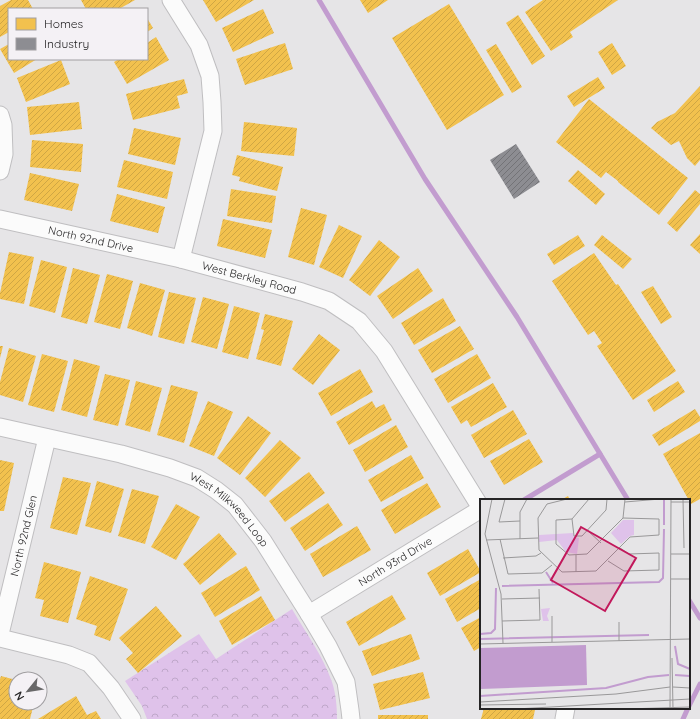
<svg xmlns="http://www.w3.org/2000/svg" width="700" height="719" font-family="Quicksand,sans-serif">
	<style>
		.forest { fill: url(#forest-crowns) }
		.homes { fill: url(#homes-hatch) }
		.industry { fill: url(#industry-hatch) }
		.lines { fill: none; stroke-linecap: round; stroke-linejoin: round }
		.stream { stroke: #c29ccf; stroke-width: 5 }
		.street-casing { stroke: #bfbec0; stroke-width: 19 }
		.street { stroke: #fbfbfb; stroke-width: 17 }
		.labels { text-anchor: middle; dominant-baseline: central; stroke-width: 4; stroke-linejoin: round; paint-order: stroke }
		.street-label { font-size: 11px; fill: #252425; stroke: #f4f1f5 }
		.inset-river { fill: none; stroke: #c29ccf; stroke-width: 2 }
		.inset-road { fill: none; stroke: #999899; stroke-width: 1 }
		.view { fill: #c2185b; fill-opacity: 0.15; stroke: #c2185b; stroke-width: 2 }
		.inset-edge { fill: none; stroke: #252425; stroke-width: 2 }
	</style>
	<defs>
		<pattern id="forest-crowns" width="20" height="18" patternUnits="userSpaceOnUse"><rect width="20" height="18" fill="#dfc2ea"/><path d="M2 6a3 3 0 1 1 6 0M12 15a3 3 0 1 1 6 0" fill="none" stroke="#bfa7c9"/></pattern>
		<pattern id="homes-hatch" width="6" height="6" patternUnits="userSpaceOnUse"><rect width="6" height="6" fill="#f2c14e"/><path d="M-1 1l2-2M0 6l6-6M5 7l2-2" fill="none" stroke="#cfa644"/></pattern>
		<pattern id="industry-hatch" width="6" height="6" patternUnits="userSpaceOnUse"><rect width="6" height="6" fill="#8d8d92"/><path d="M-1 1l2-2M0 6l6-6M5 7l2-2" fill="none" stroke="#737377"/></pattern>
	</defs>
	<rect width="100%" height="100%" fill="#e6e5e7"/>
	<path class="forest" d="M292,609C306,633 323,656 332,682C336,694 337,707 337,719H147L142,706L125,681L199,634L216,659Z"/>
	<g class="homes">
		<path d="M11,0H28L33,9H9V32L0,37V6Z"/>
		<path d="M81,0H135L119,9H86Z"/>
		<path d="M203,0H254L216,22Z"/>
		<path d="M360,0H388L368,13Z"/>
		<path d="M543,0H618L570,32L573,37L551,51L525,12Z"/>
		<path d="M449,4L504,95L447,130L392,38Z"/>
		<path d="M263,9L274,33L233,52L222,28Z"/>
		<path d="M518,15L545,56L532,65L506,23Z"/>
		<path d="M147,18L153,28L147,32Z"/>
		<path d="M156,37L169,60L127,84L114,62L119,59H147V43Z"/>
		<path d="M285,43L293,69L245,85L236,59Z"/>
		<path d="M612,43L626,66L612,75L598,52Z"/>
		<path d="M9,44V59H37L14,73L0,49Z"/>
		<path d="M496,44L522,87L512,93L486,50Z"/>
		<path d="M61,60L70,84L26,102L17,78Z"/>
		<path d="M598,77L605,88L574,107L567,96Z"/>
		<path d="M184,79L188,93L177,96L180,108L133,120L126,94Z"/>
		<path d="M700,86V160L695,166L687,158L679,141L671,145L651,128L657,122L675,113Z"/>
		<path d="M589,99L688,178L659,215L618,182V181L606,172L601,178L556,142Z"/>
		<path d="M79,102L82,129L30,135L27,107Z"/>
		<path d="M244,122L297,128L294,156L241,151Z"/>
		<path d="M134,128L181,138L175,165L128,154Z"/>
		<path d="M32,140L83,144L81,172L30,167Z"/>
		<path d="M237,155L283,167L277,191L239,181L240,177L232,175Z"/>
		<path d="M124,160L173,172L167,199L117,187Z"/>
		<path d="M578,170L605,194L596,205L568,181Z"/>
		<path d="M30,173L79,184L72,211L24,200Z"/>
		<path d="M231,189L276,196L272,223L227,216Z"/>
		<path d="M695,190L700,194V204L677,232L667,223Z"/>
		<path d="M117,194L165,207L158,233L110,221Z"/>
		<path d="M301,208L327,215L314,265L288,257Z"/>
		<path d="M223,219L272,230L265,258L217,246Z"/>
		<path d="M339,225L362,236L343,278L319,267Z"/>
		<path d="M700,234V254L690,245Z"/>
		<path d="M578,235L585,246L554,265L547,254Z"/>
		<path d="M602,235L632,259L623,269L594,245Z"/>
		<path d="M379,240L400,257L370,296L349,280Z"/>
		<path d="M9,252L34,257L24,304L0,299V293Z"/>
		<path d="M594,253L616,285L618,284L676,371L633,400L597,346L602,343L594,331L588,335L552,281Z"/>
		<path d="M41,260L67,267L55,313L29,306Z"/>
		<path d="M73,268L100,275L87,324L61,317Z"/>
		<path d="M418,268L433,291L393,319L377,296Z"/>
		<path d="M107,274L133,281L120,329L94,322Z"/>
		<path d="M140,283L165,290L152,336L127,328Z"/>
		<path d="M653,286L672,317L661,324L641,292Z"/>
		<path d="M169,292L196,298L184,344L158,337Z"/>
		<path d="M203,297L229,304L217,349L191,342Z"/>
		<path d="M443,298L456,321L414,345L401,323Z"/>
		<path d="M234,306L260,313L248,359L222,352Z"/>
		<path d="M265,314L293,321L281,366L256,359L264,330L261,329Z"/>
		<path d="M460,326L474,349L432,373L418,350Z"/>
		<path d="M319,334L340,350L313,385L292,369Z"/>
		<path d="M0,346H3L0,358Z"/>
		<path d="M9,348L36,356L23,402L0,395V382Z"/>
		<path d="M42,354L68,361L54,412L28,405Z"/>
		<path d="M477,354L491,378L448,403L434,379Z"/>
		<path d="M74,359L100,366L87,417L61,410Z"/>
		<path d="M360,369L373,392L331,416L318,393Z"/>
		<path d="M105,374L130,380L118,426L93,420Z"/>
		<path d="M136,381L162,388L150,432L125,425Z"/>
		<path d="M678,381L685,392L654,412L647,400Z"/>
		<path d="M493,383L507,407L471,427L467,420L461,424L451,407Z"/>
		<path d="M171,385L198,392L184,443L157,435Z"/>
		<path d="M208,401L233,412L214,456L189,446Z"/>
		<path d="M372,401L376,408L384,404L392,420L349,445L336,422Z"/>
		<path d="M695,409L700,417V421L659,446L652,435Z"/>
		<path d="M513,410L527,434L484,458L471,435Z"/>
		<path d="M248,416L271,433L240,475L217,458Z"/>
		<path d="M396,425L408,447L365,472L353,450Z"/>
		<path d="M700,433V499L691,504L663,454Z"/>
		<path d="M529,439L543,462L504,485L490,461Z"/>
		<path d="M280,440L301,458L265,497L245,478Z"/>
		<path d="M411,455L424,478L381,502L368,480Z"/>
		<path d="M0,460L14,463L4,511H0Z"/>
		<path d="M309,472L325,493L285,522L269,501Z"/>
		<path d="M63,477L91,483L77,535L50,528Z"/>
		<path d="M97,481L124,489L111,533L85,526Z"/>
		<path d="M427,483L441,507L395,534L381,510Z"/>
		<path d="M132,489L159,496L145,544L118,536Z"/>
		<path d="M568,496L570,500H561Z"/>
		<path d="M328,503L343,525L305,551L290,528Z"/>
		<path d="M176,504L200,517L176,560L151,547Z"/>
		<path d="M357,526L371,550L323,577L310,554Z"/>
		<path d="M219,533L237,554L200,585L183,564Z"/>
		<path d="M468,549L481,572L440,596L427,573Z"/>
		<path d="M44,562L81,572L68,623L40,616L44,600L35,598Z"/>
		<path d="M246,566L260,590L215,617L201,593Z"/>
		<path d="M90,576L128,589L110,641L94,635L97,626L76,619Z"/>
		<path d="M481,579V608L457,622L445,599Z"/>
		<path d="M392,595L406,619L359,646L346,622Z"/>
		<path d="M261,596L275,620L232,645L219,621Z"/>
		<path d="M156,606L182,636L138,673L126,659L133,653L119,638Z"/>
		<path d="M481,617V647L474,651L461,628Z"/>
		<path d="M411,634L420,659L372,676L362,651Z"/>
		<path d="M24,672L41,677L40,679H22Z"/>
		<path d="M423,672L430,698L380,710L373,684Z"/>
		<path d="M1,676L16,680V703H34L30,719H0V679Z"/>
		<path d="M76,696L87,715L96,711L101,719H38Z"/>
		<path d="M484,708H529L535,710L533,719H481Z"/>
		<rect x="378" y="715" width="50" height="4"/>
	</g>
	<path class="industry" d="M516,144L540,182L514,199L490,160Z"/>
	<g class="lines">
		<g class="stream">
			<path d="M319,0L425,179L517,317L628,500"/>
			<path d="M524,500L600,454"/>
			<path d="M689,600L700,618"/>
			<path d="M689,706L700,684"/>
			<path d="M683,719L688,708"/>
		</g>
		<defs>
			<g id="street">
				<path d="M171,0L199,45L210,76L212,102L213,131L181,259"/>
				<path d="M0,115L3,125L4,154L0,171"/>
				<path id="s1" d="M0,219L181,259L302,292L329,301L359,321L384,351L481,508"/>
				<path id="s2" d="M0,427L121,454L170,468L197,478L216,490L235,505L263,541L309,614L328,646L346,682L350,710L351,719"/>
				<path id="s3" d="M309,614L481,509"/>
				<path id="s4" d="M0,634L47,438"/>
				<path d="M0,638L69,655L89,663L111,688L132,719"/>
				<path d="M564,719L566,708"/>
			</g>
		</defs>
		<use href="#street" class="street-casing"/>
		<use href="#street" class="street"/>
	</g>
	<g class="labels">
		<g class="street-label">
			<text stroke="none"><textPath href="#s1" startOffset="93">North 92nd Drive</textPath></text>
			<text stroke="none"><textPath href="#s1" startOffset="256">West Berkley Road</textPath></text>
			<text stroke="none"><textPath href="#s2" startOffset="249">West Milkweed Loop</textPath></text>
			<text stroke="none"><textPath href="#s4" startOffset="101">North 92nd Glen</textPath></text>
			<text stroke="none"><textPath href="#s3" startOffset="101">North 93rd Drive</textPath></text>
		</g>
	</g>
	<g transform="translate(480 499)">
		<rect width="210" height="210" fill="#e6e5e7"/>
		<path d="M143,21H154V36L150,37L141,45L131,34ZM93,34L94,38L99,39L97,55L86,53L77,41L59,43V36ZM70,109L67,117L69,122H63L61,110Z" fill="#dfc2ea"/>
		<path d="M106,146L107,186L0,190V149Z" fill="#c29ccf"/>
		<path class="inset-river" d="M184,26V0M66,73L73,84M22,87L179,83L183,79L184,30M0,135L11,134L15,130L16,89M0,140L169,136M195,147L198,165L210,170M195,176L210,177M0,197L126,189L168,178L189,176"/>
		<path class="inset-road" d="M12,0L5,35L21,95L23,144M25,0L19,23L40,22M87,0L67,5L58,19L59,51L82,73L116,72L150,38L179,36V20L143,19M203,0L204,49M145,3L180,0M191,3H210M92,20L76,21V45L89,56L107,55L143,19L145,0M92,20L94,37H102L126,11L127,0M92,20L109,0M107,31L121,44M20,40L28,75L62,74L72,66M40,40V13L47,0M6,41L58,39M191,55H210M96,56V73M23,59L56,57L61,54M128,62L144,72L179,71V54L149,55L140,49M191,80H210M22,100L60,99M72,117V143M22,122L60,121L59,90M139,123V142M0,145L210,140M192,159L193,210M193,188L210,189M0,203L136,195L190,188M0,206L66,205M36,210L210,200M146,210L210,208M190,210L191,0"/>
		<path class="view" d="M101,28L156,59L125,112L71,81Z"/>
		<rect width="210" height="210" class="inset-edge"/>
	</g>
	<rect x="8" y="8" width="140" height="52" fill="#f4f1f5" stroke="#a19fa2"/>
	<rect x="16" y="18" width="20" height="12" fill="#f2c14e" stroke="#a19fa2"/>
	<text x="44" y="28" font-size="12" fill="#252425">Homes</text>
	<rect x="16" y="38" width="20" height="12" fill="#8d8d92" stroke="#a19fa2"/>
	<text x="44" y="48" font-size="12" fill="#252425">Industry</text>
	<g transform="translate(28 691) rotate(240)"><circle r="19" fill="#f4f1f5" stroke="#a19fa2"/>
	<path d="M0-3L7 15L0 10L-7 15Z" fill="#696869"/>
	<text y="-6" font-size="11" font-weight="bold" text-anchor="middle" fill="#252425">N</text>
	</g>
</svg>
